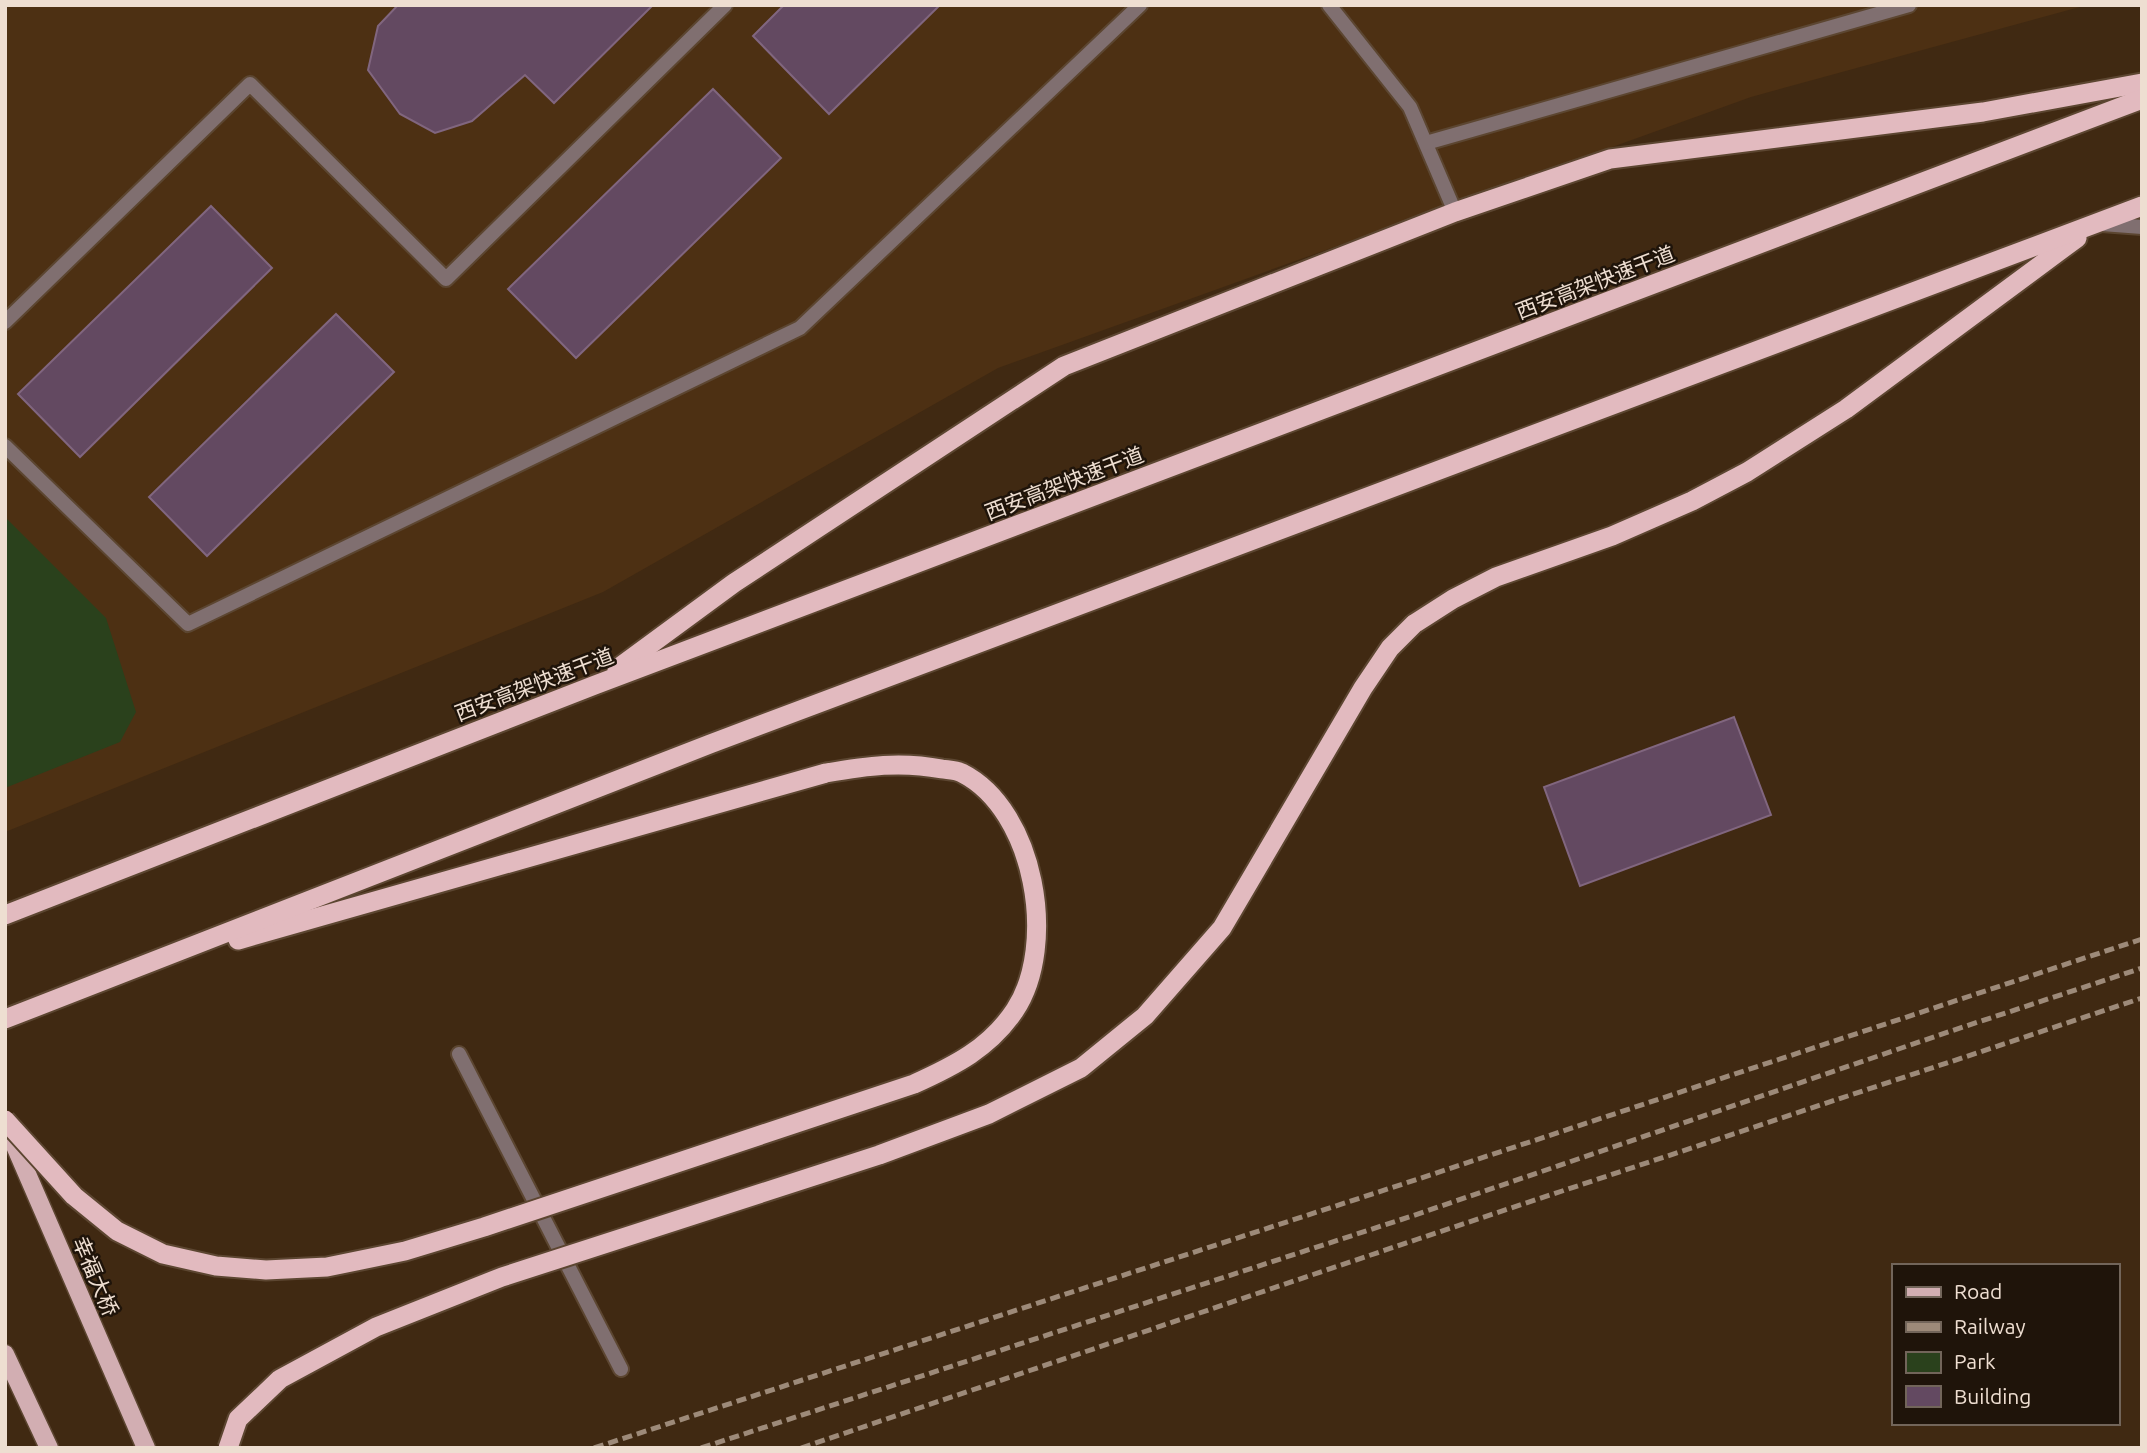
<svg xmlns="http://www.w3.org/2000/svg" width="2147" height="1453" font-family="Ubuntu,'Noto Sans SC',sans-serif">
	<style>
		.built { fill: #4d3013 }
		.green { fill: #2a411c }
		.building { fill: #634961; stroke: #81667f; stroke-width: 2 }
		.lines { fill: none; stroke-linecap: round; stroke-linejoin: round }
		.service-casing { stroke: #5c4631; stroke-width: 18 }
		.primary-casing { stroke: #5c4631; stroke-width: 21 }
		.trunk-casing { stroke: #5c4631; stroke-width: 23 }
		.service { stroke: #806f70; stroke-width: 14 }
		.primary { stroke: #d2aeb2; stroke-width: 18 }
		.trunk { stroke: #e2babf; stroke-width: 19 }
		.rail { stroke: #9d8a79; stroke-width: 5; stroke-dasharray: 10 5; stroke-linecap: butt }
		.trunk-bridge-casing { stroke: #5c4631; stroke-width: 23; stroke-linecap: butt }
		.trunk-bridge { stroke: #e2babf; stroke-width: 19 }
		.labels { text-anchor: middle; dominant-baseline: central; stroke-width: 5; stroke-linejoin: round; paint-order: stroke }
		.street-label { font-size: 21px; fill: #eeded1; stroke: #1f140a }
	</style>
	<rect width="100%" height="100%" fill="#402912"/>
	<path class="built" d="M5,5H2087L1751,97L998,368L603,592L5,832Z"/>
	<path class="green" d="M5,517L106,618L136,712L120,742L5,788Z"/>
	<g class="building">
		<path d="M398,5H653L554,103L525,75L472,121L435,133L400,114L368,70L378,26Z"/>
		<path d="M784,5H940L829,114L753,36Z"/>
		<path d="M713,89L781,158L576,358L508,289Z"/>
		<path d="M211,206L272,268L80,457L18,394Z"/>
		<path d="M336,314L394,372L207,556L149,497Z"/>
		<path d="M1734,717L1771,815L1580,886L1544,787Z"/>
	</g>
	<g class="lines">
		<defs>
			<g id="service">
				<path d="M1329,5L1410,107L1455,212"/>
				<path d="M1426,143L1909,5"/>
				<path d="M2102,224L2142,227"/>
				<path d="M5,322L250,84L446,279L725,5"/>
				<path d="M5,446L188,624L800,328L1140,5"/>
				<path d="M459,1054L621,1369"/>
			</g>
			<g id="primary">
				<path d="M5,1123L146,1448"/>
				<path d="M5,1354L49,1448"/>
			</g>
			<g id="trunk">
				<path d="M1414,624L1453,599L1496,577L1612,536L1692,501L1747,472L1846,409L2077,238"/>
				<path d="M617,669L734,583L1064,366L1455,212L1610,159L1983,112L2142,83"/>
				<path d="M5,915L595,685L2142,99"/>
				<path d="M238,940L826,773"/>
				<path d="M5,1019L710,744L2142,206"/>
			</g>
		</defs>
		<use href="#service" class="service-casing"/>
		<use href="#primary" class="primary-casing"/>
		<use href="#trunk" class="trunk-casing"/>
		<use href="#service" class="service"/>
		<use href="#primary" class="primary"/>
		<use href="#trunk" class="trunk"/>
		<g class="rail">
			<path d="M594,1448L1403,1184L2142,939"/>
			<path d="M701,1448L1412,1216L1951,1031L2142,968"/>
			<path d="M801,1448L1418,1239L2142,998"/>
		</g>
		<defs>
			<g id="trunk-bridge">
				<path d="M5,1120L74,1196L117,1231L163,1254L216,1266L266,1270L327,1267L405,1251L484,1227L914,1084C954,1066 990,1048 1015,1010C1058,945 1035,810 962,773C956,770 948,770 942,769C900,761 867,766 826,773"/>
				<path d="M228,1448L238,1419L280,1379L376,1327L502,1277L879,1155L989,1114L1081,1068L1145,1016L1222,928L1363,688L1390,648L1414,624"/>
			</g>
		</defs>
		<use href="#trunk-bridge" class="trunk-bridge-casing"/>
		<use href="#trunk-bridge" class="trunk-bridge"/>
	</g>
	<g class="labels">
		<g class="street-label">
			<text transform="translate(1595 282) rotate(-21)">西安高架快速干道</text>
			<text transform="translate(1064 483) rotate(-21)">西安高架快速干道</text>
			<text transform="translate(534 684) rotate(-21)">西安高架快速干道</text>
			<text transform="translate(96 1276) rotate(67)">幸福大桥</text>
		</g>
	</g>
	<rect width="2147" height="1453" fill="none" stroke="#eeded1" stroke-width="14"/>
	<rect x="1892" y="1264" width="228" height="161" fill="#1f140a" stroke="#72655a" stroke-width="2"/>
	<rect x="1906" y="1287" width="35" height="10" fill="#d2aeb2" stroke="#72655a" stroke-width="2"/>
	<text x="1954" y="1299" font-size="21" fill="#eeded1">Road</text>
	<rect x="1906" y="1322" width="35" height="10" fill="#9d8a79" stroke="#72655a" stroke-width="2"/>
	<text x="1954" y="1334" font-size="21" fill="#eeded1">Railway</text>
	<rect x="1906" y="1352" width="35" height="21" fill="#2a411c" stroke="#72655a" stroke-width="2"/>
	<text x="1954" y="1369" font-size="21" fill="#eeded1">Park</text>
	<rect x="1906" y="1386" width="35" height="21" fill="#634961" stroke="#72655a" stroke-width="2"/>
	<text x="1954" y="1404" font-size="21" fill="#eeded1">Building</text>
</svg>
